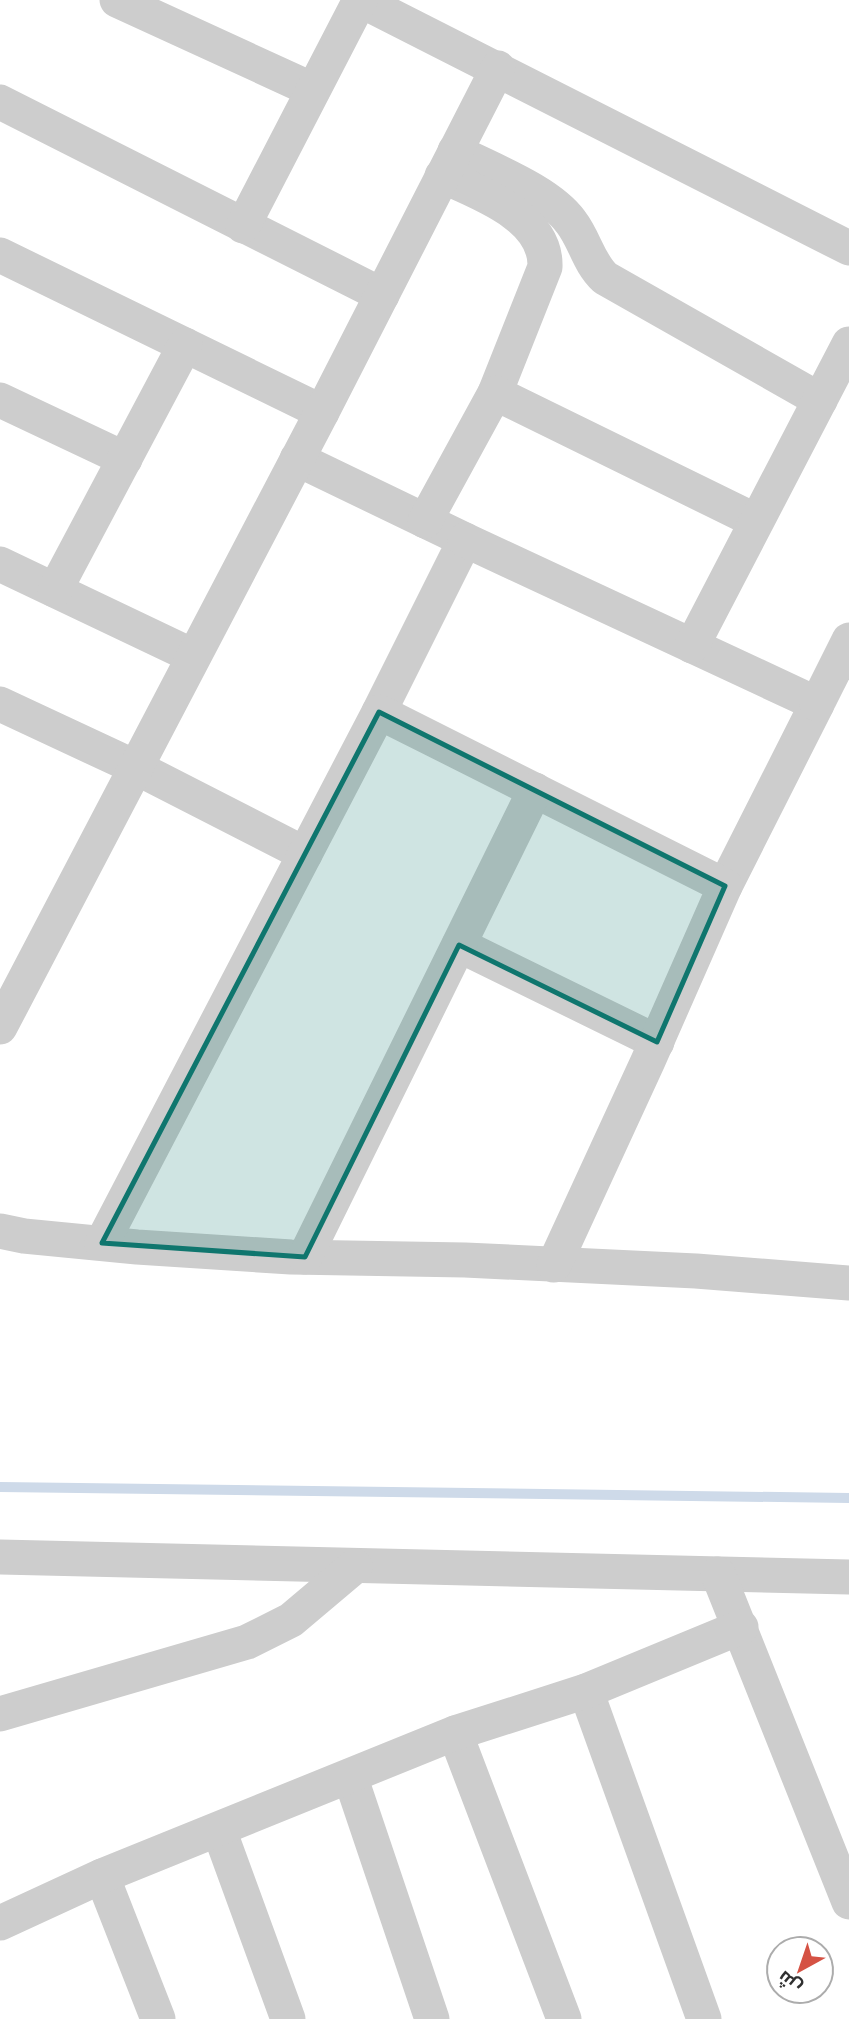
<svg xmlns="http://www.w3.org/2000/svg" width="849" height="2019" font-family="Signika,Cairo,sans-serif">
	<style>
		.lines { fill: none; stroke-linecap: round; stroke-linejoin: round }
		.stream { stroke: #cedae9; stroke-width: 10 }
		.minor { stroke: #cdcdcd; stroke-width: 35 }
		.marked { fill: #0f766e; fill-opacity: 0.2; stroke: #0f766e; stroke-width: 5; stroke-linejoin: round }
	</style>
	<rect width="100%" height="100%" fill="#fff"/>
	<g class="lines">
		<path class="stream" d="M0,1487L849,1498"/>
		<g class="minor">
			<path d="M117,0L313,90"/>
			<path d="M360,0L849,248"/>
			<path d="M0,102L382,295"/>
			<path d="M455,151C489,169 549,191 571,222C585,240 588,262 605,278L820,400"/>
			<path d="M442,176C480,193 547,217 545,267L495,393"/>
			<path d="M243,226L360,0"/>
			<path d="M0,255L322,412"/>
			<path d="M0,400L125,459"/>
			<path d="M297,459L465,540L379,712"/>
			<path d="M425,521L495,393L756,521"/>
			<path d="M465,540L817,704L725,886"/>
			<path d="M0,564L193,656"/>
			<path d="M55,590L185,345"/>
			<path d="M692,646L849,344"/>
			<path d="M0,704L135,767L305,854"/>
			<path d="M817,704L849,640"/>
			<path d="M459,945L657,1042"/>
			<path d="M0,1027L322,412L498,68"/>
			<path d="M0,1231L24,1236L137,1247L291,1257L465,1260L696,1271L849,1283"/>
			<path d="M102,1243L379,712L725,886L648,1061L554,1265"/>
			<path d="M305,1257L535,790"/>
			<path d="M0,1557L849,1577"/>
			<path d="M718,1574L849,1902"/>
			<path d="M586,1691L704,2019"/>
			<path d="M0,1714L247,1642L291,1620L355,1566"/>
			<path d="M455,1733L564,2019"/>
			<path d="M350,1776L432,2019"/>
			<path d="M219,1830L288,2019"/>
			<path d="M102,1876L158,2019"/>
			<path d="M0,1923L102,1876L455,1733L586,1691L741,1627"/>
		</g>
	</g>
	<path class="marked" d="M379,712L725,886L657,1042L459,945L305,1257L102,1243Z"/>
	<g transform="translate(800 1970) rotate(220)"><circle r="33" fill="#ffffff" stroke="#acacac" stroke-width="2"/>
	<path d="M0-5L12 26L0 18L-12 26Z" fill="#d55244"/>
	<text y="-10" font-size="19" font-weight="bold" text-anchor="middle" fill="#303030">ش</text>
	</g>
</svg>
